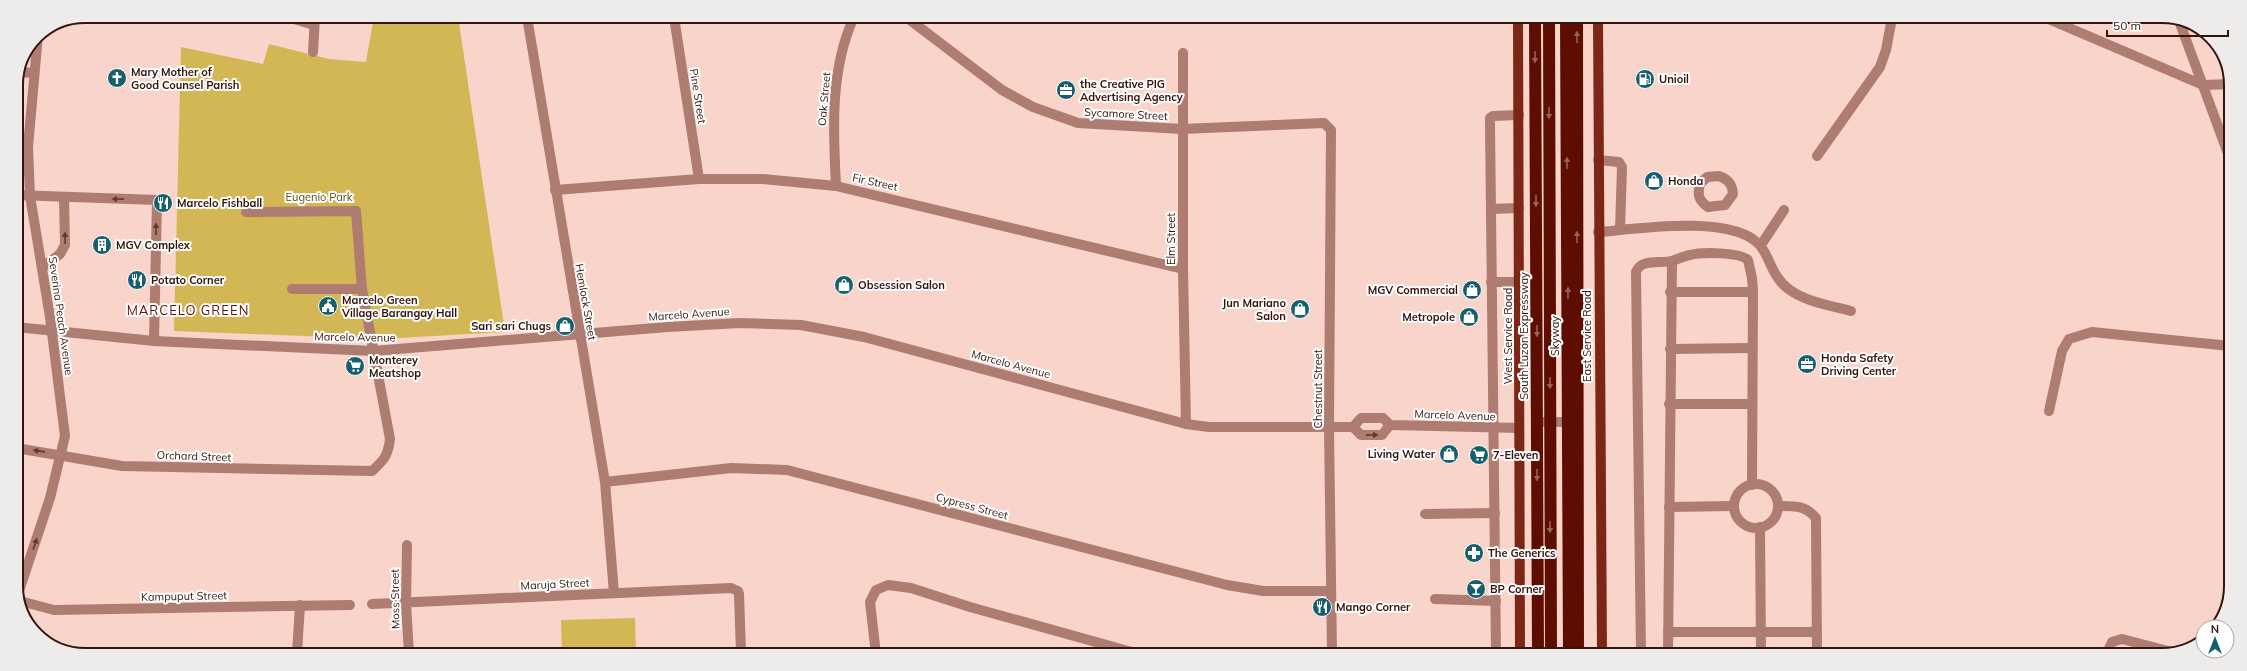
<svg xmlns="http://www.w3.org/2000/svg" width="2247" height="671" font-family="Mulish,sans-serif">
	<style>
		.green { fill: #d4b755 }
		.lines { fill: none; stroke-linecap: round; stroke-linejoin: round }
		.minor { stroke: #ae7c71; stroke-width: 10 }
		.major { stroke: #7c2716; stroke-width: 10 }
		.highway { stroke: #5d0e01; stroke-width: 12 }
		.highway-bridge { stroke: #5d0e01; stroke-width: 12 }
		.oneway { fill: #95625a }
		.oneway2 { fill: #5f3830 }
		.labels { text-anchor: middle; dominant-baseline: central; stroke-width: 4; stroke-linejoin: round; paint-order: stroke }
		.poi-label { font-size: 11px; font-weight: bold; fill: #34140d; stroke: #fefefe; text-anchor: start }
		.street-label { font-size: 11px; fill: #34140d; stroke: #fefefe }
		.park-label { font-size: 11px; fill: #5c4e1d; stroke: #fefefe }
		.quarter-label { font-size: 13px; letter-spacing: 1px; fill: #601709; stroke: #fefefe }
		.rim { fill: none; stroke: #34140d; stroke-width: 2 }
	</style>
	<rect width="100%" height="100%" fill="#f8d4cb"/>
	<g class="green">
		<path d="M374,16H458L505,332L381,339L174,331L181,47L263,64L269,44L329,59L366,62Z"/>
		<path d="M635,618L636,653H562L561,620Z"/>
	</g>
	<g class="lines">
		<g class="minor">
			<path d="M284,16L314,25"/>
			<path d="M527,17L605,482L614,593"/>
			<path d="M674,17L699,179"/>
			<path d="M906,17L1002,90L1033,107L1078,123L1182,129L1324,123L1331,130L1329,427L1332,654"/>
			<path d="M2046,18L2203,85L2231,84"/>
			<path d="M2178,18L2230,159"/>
			<path d="M313,52L315,16"/>
			<path d="M1183,53V269L1186,424"/>
			<path d="M19,72L34,73"/>
			<path d="M1817,156L1880,67L1886,50L1892,18"/>
			<path d="M1598,160L1619,162L1622,167L1620,230"/>
			<path d="M1719,176C1729,180 1732,184 1733,194L1725,205L1708,207C1699,201 1697,195 1700,184L1707,177Z"/>
			<path d="M836,186C833,130 830,69 854,17"/>
			<path d="M555,190L699,179H763L836,186L1183,269"/>
			<path d="M16,195L157,200L154,341"/>
			<path d="M1491,209L1519,208"/>
			<path d="M1598,232C1637,229 1722,216 1754,240C1767,249 1769,266 1778,278C1792,300 1828,305 1851,311"/>
			<path d="M1761,245L1784,210"/>
			<path d="M43,267L60,254L65,245L64,198"/>
			<path d="M1491,282H1520"/>
			<path d="M292,289H362"/>
			<path d="M1670,292H1753"/>
			<path d="M16,327L154,341L373,351L668,327L740,323L801,325L864,337L1186,424L1209,427H1353L1361,418H1383L1390,425L1519,428"/>
			<path d="M1670,349L1751,348"/>
			<path d="M1669,404H1751"/>
			<path d="M2049,411L2062,351L2069,339L2092,332L2230,346"/>
			<path d="M1543,422H1575"/>
			<path d="M1353,427L1361,435H1382L1390,425"/>
			<path d="M16,448L122,466L372,471C384,460 388,456 390,439L362,289L356,211L246,212"/>
			<path d="M605,482L731,468L787,470L1227,585L1263,591H1331"/>
			<circle cx="1756" cy="506" r="22"/>
			<path d="M1778,506C1794,506 1805,505 1816,518L1817,655"/>
			<path d="M1669,507L1734,506"/>
			<path d="M1425,514L1495,513"/>
			<path d="M1760,527L1761,655"/>
			<path d="M407,545L406,604L409,653"/>
			<path d="M18,594L50,498L65,436L50,317L30,196L28,147L38,35"/>
			<path d="M1435,599L1496,601"/>
			<path d="M20,601L54,610L350,605"/>
			<path d="M372,604L731,588L738,591L739,594L741,653"/>
			<path d="M1668,632H1817"/>
			<path d="M297,653L300,605"/>
			<path d="M876,654L870,602L876,590L888,585L911,588L970,607L1139,654"/>
			<path d="M1496,654L1490,124V118L1493,116L1519,115"/>
			<path d="M1641,654L1636,272C1641,258 1661,264 1672,261C1678,259 1684,256 1690,255C1702,252 1739,252 1748,260L1752,278L1753,292L1752,485"/>
			<path d="M1668,654L1672,261"/>
			<path d="M2106,655L2112,642L2122,639L2172,652"/>
		</g>
		<g class="major">
			<path d="M1518,18L1520,654"/>
			<path d="M1598,18L1602,654"/>
		</g>
		<g class="highway">
			<path d="M1535,18L1538,654"/>
			<path d="M1577,18L1578,654"/>
		</g>
		<g class="highway-bridge">
			<path d="M1549,18L1551,654"/>
			<path d="M1566,18L1569,654"/>
		</g>
	</g>
	<defs><path id="oneway-solid" d="M-6-.8H1V-3.2L6.5 0L1 3.2V.8H-6Z"/></defs>
	<g class="oneway">
		<use href="#oneway-solid" transform="translate(1577 37) rotate(-90)"/>
		<use href="#oneway-solid" transform="translate(1535 57) rotate(90)"/>
		<use href="#oneway-solid" transform="translate(1549 113) rotate(90)"/>
		<use href="#oneway-solid" transform="translate(1567 163) rotate(-90)"/>
		<use href="#oneway-solid" transform="translate(1536 201) rotate(90)"/>
		<use href="#oneway-solid" transform="translate(1577 237) rotate(-90)"/>
		<use href="#oneway-solid" transform="translate(1568 293) rotate(-90)"/>
		<use href="#oneway-solid" transform="translate(1537 331) rotate(90)"/>
		<use href="#oneway-solid" transform="translate(1550 383) rotate(90)"/>
		<use href="#oneway-solid" transform="translate(1537 475) rotate(90)"/>
		<use href="#oneway-solid" transform="translate(1550 527) rotate(90)"/>
	</g>
	<g class="oneway2">
		<use href="#oneway-solid" transform="translate(118 199) rotate(-179)"/>
		<use href="#oneway-solid" transform="translate(156 229) rotate(-89)"/>
		<use href="#oneway-solid" transform="translate(65 238) rotate(-91)"/>
		<use href="#oneway-solid" transform="translate(1372 435) rotate(-1)"/>
		<use href="#oneway-solid" transform="translate(39 451) rotate(-172)"/>
		<use href="#oneway-solid" transform="translate(35 544) rotate(-71)"/>
	</g>
	<defs>
		<symbol id="church-disc" viewBox="-11 -11 22 22"><circle r="9.5" fill="#16606e" stroke="#fefefe"/><path d="M-1.2-6h2.4v3.5h3.3v2.4h-3.3V6h-2.4V-.1h-3.3v-2.4h3.3Z" fill="#fff"/></symbol>
		<symbol id="fuel-disc" viewBox="-11 -11 22 22"><circle r="9.5" fill="#16606e" stroke="#fefefe"/><path d="M-5.5-6h7V0h2V4h1.3V-2.5L3-4.5l.8-.8L6-3V5H2.5V1h-1V6h-7ZM-4.2-4.7v3.2H.2V-4.7Z" fill="#fff"/></symbol>
		<symbol id="office-disc" viewBox="-11 -11 22 22"><circle r="9.5" fill="#16606e" stroke="#fefefe"/><path d="M-6-3h4V-5.5h4V-3h4V5H-6ZM-1-4.5V-3h2v-1.5ZM-6 0V1H6V0Z" fill="#fff"/></symbol>
		<symbol id="shop-disc" viewBox="-11 -11 22 22"><circle r="9.5" fill="#16606e" stroke="#fefefe"/><path d="M-5-2.5h2.3a2.7 3.5 0 0 1 5.4 0H5L5.5 6h-11ZM-1.5-2.5h3a1.5 2.3 0 0 0-3 0Z" fill="#fff"/></symbol>
		<symbol id="restaurant-disc" viewBox="-11 -11 22 22"><circle r="9.5" fill="#16606e" stroke="#fefefe"/><path d="M-5-6h1v4h1v-4h1v4h1v-4h1v5L-1.5 .5V6h-2V.5L-5-1ZM5-6V6H3V1.5H1.5Q1.5-4 5-6Z" fill="#fff"/></symbol>
		<symbol id="building-disc" viewBox="-11 -11 22 22"><circle r="9.5" fill="#16606e" stroke="#fefefe"/><path d="M-4-6H4V6H1V3H-1V6H-4ZM-2.5-4.3h1.7v1.8h-1.7ZM.8-4.3h1.7v1.8H.8ZM-2.5-1h1.7V.8h-1.7ZM.8-1h1.7V.8H.8Z" fill="#fff"/></symbol>
		<symbol id="civic-disc" viewBox="-11 -11 22 22"><circle r="9.5" fill="#16606e" stroke="#fefefe"/><path d="M-.6-6.5H3V-4.5H.6V-3L4-1V1h2V6H-6V1h2V-1L-.6-3ZM-1.2 2.5V6h2.4V2.5Z" fill="#fff"/></symbol>
		<symbol id="supermarket-disc" viewBox="-11 -11 22 22"><circle r="9.5" fill="#16606e" stroke="#fefefe"/><path d="M-6-5.5h2.5l.6 2H6L4.5 2H-2.5L-4.4-4H-6ZM-1.5 3.2a1.3 1.3 0 1 0 .1 0ZM3 3.2a1.3 1.3 0 1 0 .1 0Z" fill="#fff"/></symbol>
		<symbol id="pharmacy-disc" viewBox="-11 -11 22 22"><circle r="9.5" fill="#16606e" stroke="#fefefe"/><path d="M-2-6h4v4h4v4h-4v4h-4v-4h-4v-4h4Z" fill="#fff"/></symbol>
		<symbol id="bar-disc" viewBox="-11 -11 22 22"><circle r="9.5" fill="#16606e" stroke="#fefefe"/><path d="M-6-5H6L.8 .8V4.5H3.5V6h-7V4.5H-.8V.8Z" fill="#fff"/></symbol>
	</defs>
	<g fill-rule="evenodd">
		<use href="#church-disc" x="106" y="67" width="22" height="22"/>
		<use href="#fuel-disc" x="1634" y="68" width="22" height="22"/>
		<use href="#office-disc" x="1055" y="79" width="22" height="22"/>
		<use href="#shop-disc" x="1643" y="170" width="22" height="22"/>
		<use href="#restaurant-disc" x="152" y="192" width="22" height="22"/>
		<use href="#building-disc" x="91" y="234" width="22" height="22"/>
		<use href="#restaurant-disc" x="126" y="269" width="22" height="22"/>
		<use href="#shop-disc" x="833" y="274" width="22" height="22"/>
		<use href="#shop-disc" x="1461" y="279" width="22" height="22"/>
		<use href="#civic-disc" x="317" y="295" width="22" height="22"/>
		<use href="#shop-disc" x="1289" y="298" width="22" height="22"/>
		<use href="#shop-disc" x="1458" y="306" width="22" height="22"/>
		<use href="#shop-disc" x="554" y="315" width="22" height="22"/>
		<use href="#office-disc" x="1796" y="353" width="22" height="22"/>
		<use href="#supermarket-disc" x="344" y="355" width="22" height="22"/>
		<use href="#shop-disc" x="1438" y="443" width="22" height="22"/>
		<use href="#supermarket-disc" x="1468" y="444" width="22" height="22"/>
		<use href="#pharmacy-disc" x="1463" y="542" width="22" height="22"/>
		<use href="#bar-disc" x="1465" y="578" width="22" height="22"/>
		<use href="#restaurant-disc" x="1311" y="596" width="22" height="22"/>
	</g>
	<g class="labels">
		<g class="poi-label">
			<text x="131" y="72">Mary Mother of<tspan x="131" dy="13">Good Counsel Parish</tspan></text>
			<text x="1659" y="79">Unioil</text>
			<text x="1080" y="84">the Creative PIG<tspan x="1080" dy="13">Advertising Agency</tspan></text>
			<text x="1668" y="181">Honda</text>
			<text x="177" y="203">Marcelo Fishball</text>
			<text x="116" y="245">MGV Complex</text>
			<text x="151" y="280">Potato Corner</text>
			<text x="858" y="285">Obsession Salon</text>
			<text x="1458" y="290" text-anchor="end">MGV Commercial</text>
			<text x="342" y="300">Marcelo Green<tspan x="342" dy="13">Village Barangay Hall</tspan></text>
			<text x="1286" y="303" text-anchor="end">Jun Mariano<tspan x="1286" dy="13">Salon</tspan></text>
			<text x="1455" y="317" text-anchor="end">Metropole</text>
			<text x="551" y="326" text-anchor="end">Sari sari Chugs</text>
			<text x="1821" y="358">Honda Safety<tspan x="1821" dy="13">Driving Center</tspan></text>
			<text x="369" y="360">Monterey<tspan x="369" dy="13">Meatshop</tspan></text>
			<text x="1435" y="454" text-anchor="end">Living Water</text>
			<text x="1493" y="455">7-Eleven</text>
			<text x="1488" y="553">The Generics</text>
			<text x="1490" y="589">BP Corner</text>
			<text x="1336" y="607">Mango Corner</text>
		</g>
		<g class="street-label">
			<text transform="translate(698 96) rotate(81)">Pine Street</text>
			<text transform="translate(824 99) rotate(-85)">Oak Street</text>
			<text transform="translate(1126 114) rotate(3)">Sycamore Street</text>
			<text transform="translate(875 182) rotate(12)">Fir Street</text>
			<text transform="translate(1171 239) rotate(-90)">Elm Street</text>
			<text transform="translate(586 302) rotate(80)">Hemlock Street</text>
			<text transform="translate(689 314) rotate(-4)">Marcelo Avenue</text>
			<text transform="translate(61 316) rotate(82)">Severina Peach Avenue</text>
			<text transform="translate(1508 336) rotate(-90)">West Service Road</text>
			<text transform="translate(1524 336) rotate(-90)">South Luzon Expressway</text>
			<text transform="translate(1555 336) rotate(-90)">Skyway</text>
			<text transform="translate(1587 336) rotate(-90)">East Service Road</text>
			<text transform="translate(355 337) rotate(1)">Marcelo Avenue</text>
			<text transform="translate(1011 364) rotate(15)">Marcelo Avenue</text>
			<text transform="translate(1318 389) rotate(-90)">Chestnut Street</text>
			<text transform="translate(1455 415) rotate(2)">Marcelo Avenue</text>
			<text transform="translate(194 456) rotate(2)">Orchard Street</text>
			<text transform="translate(972 506) rotate(15)">Cypress Street</text>
			<text transform="translate(555 584) rotate(-3)">Maruja Street</text>
			<text transform="translate(184 596) rotate(-1)">Kampuput Street</text>
			<text transform="translate(395 599) rotate(-91)">Moss Street</text>
		</g>
		<g class="park-label">
			<text x="319" y="197">Eugenio Park</text>
		</g>
		<g class="quarter-label">
			<text x="188" y="310">MARCELO GREEN</text>
		</g>
	</g>
	<path d="M0 0H2247V671H0ZM85 23H2162A62 62 0 0 1 2224 85V586A62 62 0 0 1 2162 648H85A62 62 0 0 1 23 586V85A62 62 0 0 1 85 23Z" fill="#eeebeb" fill-rule="evenodd"/>
	<path class="rim" d="M85 23H2162A62 62 0 0 1 2224 85V586A62 62 0 0 1 2162 648H85A62 62 0 0 1 23 586V85A62 62 0 0 1 85 23Z"/>
	<g transform="translate(2215 639)"><circle r="19" fill="#fefefe" stroke="#ada09e"/>
	<path d="M0-3L7 15L0 10L-7 15Z" fill="#16606e"/>
	<text y="-6" font-size="11" font-weight="bold" text-anchor="middle" fill="#34140d">N</text>
	</g>
	<path d="M2107 30v6h121v-6" fill="none" stroke="#34140d" stroke-width="2"/>
	<text x="2113" y="30" font-size="12" fill="#34140d" stroke="#fefefe" stroke-width="3" paint-order="stroke">50 m</text>
</svg>
